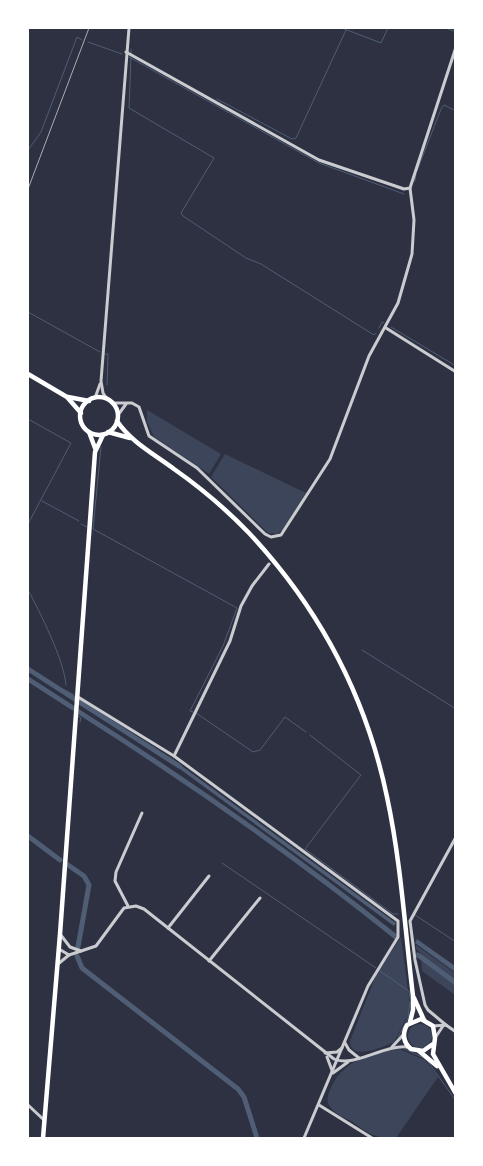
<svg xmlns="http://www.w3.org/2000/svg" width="483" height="1166" font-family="'Public Sans',sans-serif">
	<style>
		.green { fill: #3c4559 }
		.water { fill: #4f5d75 }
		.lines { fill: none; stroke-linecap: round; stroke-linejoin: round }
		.stream { stroke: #4f5d75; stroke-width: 1 }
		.canal { stroke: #4f5d75; stroke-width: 5 }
		.minor { stroke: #caccd0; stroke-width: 3 }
		.secondary { stroke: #fff; stroke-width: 4.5 }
		.rail { stroke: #abadb3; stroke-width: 1 }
	</style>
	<rect width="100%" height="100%" fill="#2d3142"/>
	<g class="green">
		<path d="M147,410L221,454L209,474L154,437L147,422Z"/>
		<path d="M225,454L306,493L284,529L277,534L268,533L211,477Z"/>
		<path d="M401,937L410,1006L408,1015L394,1042C383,1047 350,1062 350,1041L376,975Z"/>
		<path d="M416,945L455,973V995L422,971L421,953L416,949Z"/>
		<circle cx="420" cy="1036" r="12"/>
		<path d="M399,1049L425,1060L438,1077L396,1138C372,1138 370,1134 351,1121C344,1118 336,1114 331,1108C326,1103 327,1097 330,1090C342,1060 369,1054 399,1049Z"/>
	</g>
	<g class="water">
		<path d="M175,761L396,923L394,926L173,764Z"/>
		<path d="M417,939L455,966V972L415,943Z"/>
	</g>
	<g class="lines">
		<g class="stream">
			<path d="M342,28L381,43L388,28"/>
			<path d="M446,28L456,32"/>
			<path d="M88,42L122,54"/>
			<path d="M131,49V53"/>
			<path d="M129,57L319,163L404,194"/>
			<path d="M131,57L129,108L214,158L181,213L183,216L246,258L261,264L374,335L376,333"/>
			<path d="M217,99L292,139L296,138L346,30"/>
			<path d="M28,150L41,132L77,37L82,40"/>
			<path d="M417,171L441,109L444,105L456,111"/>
			<path d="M415,181L416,174"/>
			<path d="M28,312L100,352"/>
			<path d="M391,327L456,366"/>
			<path d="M379,328L382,322L384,323"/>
			<path d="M105,354H108L107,385"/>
			<path d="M28,419L71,443L28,524"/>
			<path d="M101,447L93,529L237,608L223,646L190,711L193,712"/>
			<path d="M42,501L79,521"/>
			<path d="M81,524L87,527"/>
			<path d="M28,590C40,612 64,660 66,685"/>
			<path d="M362,650L456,709"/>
			<path d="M63,689L74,695"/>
			<path d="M196,713L253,752L260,750L285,717L306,732"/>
			<path d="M78,716L81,718L80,722"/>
			<path d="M310,735L361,775L305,849L393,914H398"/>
			<path d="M222,863L376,968"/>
			<path d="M415,915L456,942"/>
			<path d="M380,971L409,991L410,998"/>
			<path d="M398,1037L408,1018L410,1002"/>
			<path d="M405,1049L426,1059L456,1101"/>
		</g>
		<g class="canal">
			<path d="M28,669L179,766"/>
			<path d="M28,679L73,708"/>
			<path d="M79,712C188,781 295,856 396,937"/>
			<path d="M28,836L60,860"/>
			<path d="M68,865L84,876L89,885L78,947"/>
			<path d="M418,955L456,983"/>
			<path d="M77,956L82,968L238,1089L244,1097L257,1138"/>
		</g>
		<g class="minor">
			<path d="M126,52L319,160L404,189L410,188L456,47"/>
			<path d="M386,328L456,372"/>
			<path d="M95,398L100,384"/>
			<path d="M107,399L103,393L101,381L129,28"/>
			<path d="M112,403H132L139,407L149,436L197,468L265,534L271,537L281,535L330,459L369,356L398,303L412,254L414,220L410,188"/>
			<path d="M118,415L126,404"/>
			<path d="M78,697L174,756L398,921V937L368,986L304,1138"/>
			<path d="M174,756L230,641L241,606L252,586L269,564"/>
			<path d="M128,906L115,881L116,872L142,813"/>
			<path d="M168,928L209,876"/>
			<path d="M60,934L70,947L81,951"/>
			<path d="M59,949L69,955"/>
			<path d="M209,961L260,898"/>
			<path d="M58,964L69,955L96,946L124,908L136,906L144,909L334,1059C354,1068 384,1044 408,1047"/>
			<path d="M446,1025L428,1010L425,1005L415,960L410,921L456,837"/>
			<path d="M433,1026L446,1025L456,1032"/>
			<path d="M435,1038L443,1026"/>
			<path d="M345,1043L349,1050L359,1058"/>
			<path d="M392,1047L403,1035"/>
			<path d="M325,1053L337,1052L342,1048"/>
			<path d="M327,1057L333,1073L348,1062"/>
			<path d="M28,1105L44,1120"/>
			<path d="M319,1105L372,1138"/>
		</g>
		<g class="secondary">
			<path d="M28,374L67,397L81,413"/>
			<path d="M68,397L89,401"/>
			<circle cx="99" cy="416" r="19"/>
			<path d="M117,421C131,442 154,454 174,469C201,488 226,509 249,533C319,608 366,696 387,797C401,862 405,930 413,996V1010L410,1022"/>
			<path d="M89,432L95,448"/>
			<path d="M108,432L130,438"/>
			<path d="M414,998L424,1020"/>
			<path d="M433,1044L423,1051L411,1049C403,1042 402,1034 407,1025L421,1019L433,1026L435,1038L433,1054L456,1094"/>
			<path d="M419,1051L437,1066"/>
			<path d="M43,1138L60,934L95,452L103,435"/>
		</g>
		<path class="rail" d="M28,189L89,28"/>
	</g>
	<rect width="483" height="1166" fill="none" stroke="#ffffff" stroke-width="58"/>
</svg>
